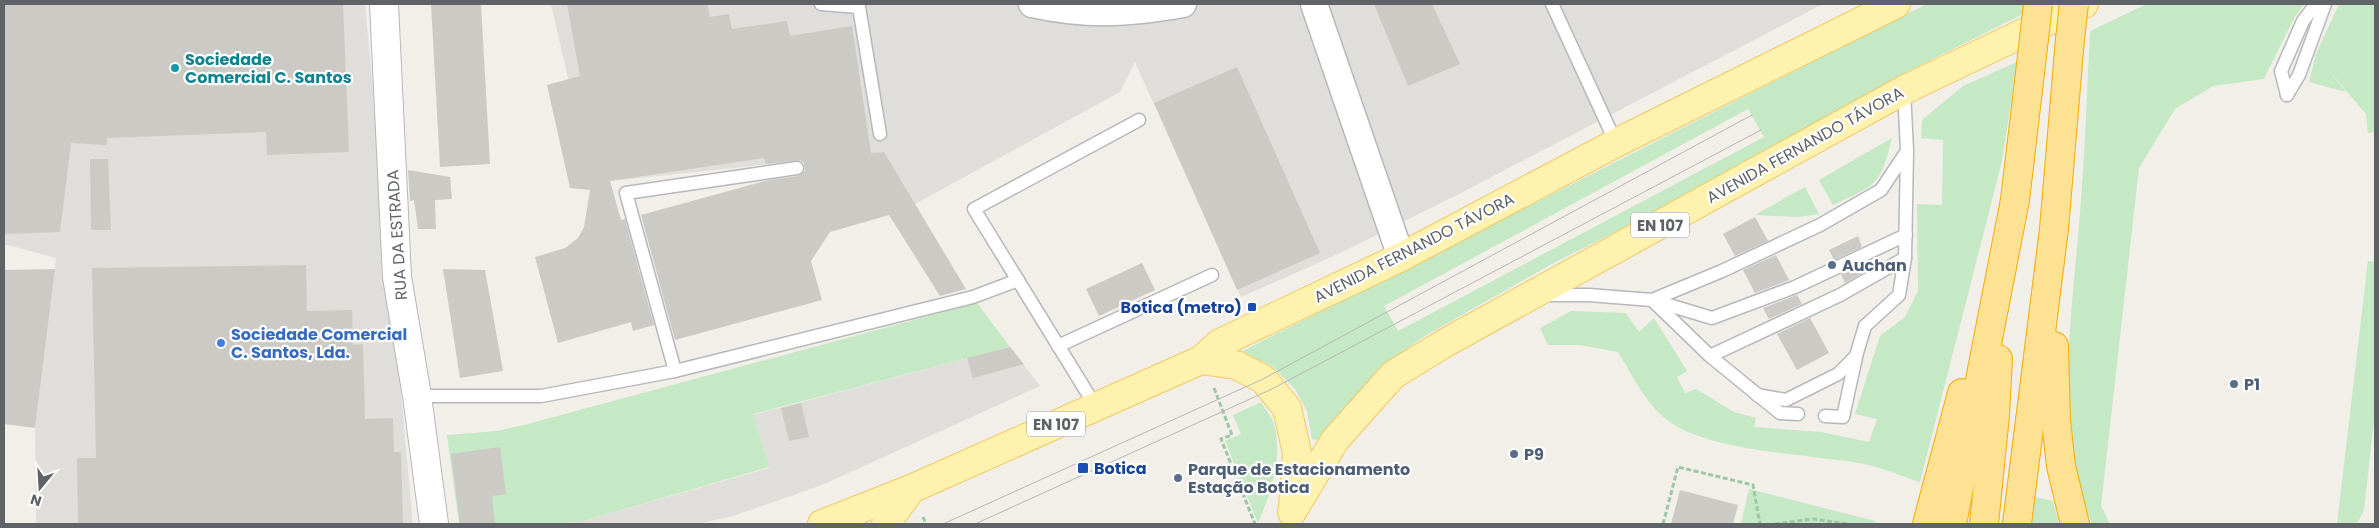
<svg xmlns="http://www.w3.org/2000/svg" width="2379" height="528" font-family="Poppins,sans-serif">
	<style>
		.industrial { fill: #e0deda }
		.green { fill: #c5e8c5; fill-rule: evenodd }
		.building { fill: #cccac5 }
		.lines { fill: none; stroke-linecap: round; stroke-linejoin: round }
		.service-casing { stroke: #b5b8bc; stroke-width: 15 }
		.minor-casing { stroke: #b5b8bc; stroke-width: 29 }
		.tertiary-casing { stroke: #b5b8bc; stroke-width: 30 }
		.primary-casing { stroke: #f2c960; stroke-width: 30 }
		.motorway-casing { stroke: #f9ab00; stroke-width: 30 }
		.path { stroke: #9cc7a9; stroke-width: 3; stroke-dasharray: 5 2.5; stroke-linecap: butt }
		.service { stroke: #fff; stroke-width: 12 }
		.minor { stroke: #fff; stroke-width: 26 }
		.tertiary { stroke: #fff; stroke-width: 28 }
		.primary { stroke: #fff2af; stroke-width: 28 }
		.motorway { stroke: #fde293; stroke-width: 28 }
		.tram { stroke: #b6b7b8; stroke-width: 1 }
		.motorway-bridge-casing { stroke: #f9ab00; stroke-width: 30; stroke-linecap: butt }
		.motorway-bridge { stroke: #fde293; stroke-width: 28 }
		.culture-dot { fill: #0f9aa8; stroke: #fff; stroke-width: 2 }
		.service-dot { fill: #5c6f8a; stroke: #fff; stroke-width: 2 }
		.transit-dot { fill: #1a4fb4; stroke: #fff; stroke-width: 2 }
		.shop-dot { fill: #3f7fe0; stroke: #fff; stroke-width: 2 }
		.labels { text-anchor: middle; dominant-baseline: central; stroke-width: 4.5; stroke-linejoin: round; paint-order: stroke }
		.shield { fill: #fff; stroke: #8f9295; stroke-width: 1 }
		.shield-label { font-size: 15px; font-weight: bold; fill: #5f6368 }
		.culture-label { font-size: 16px; font-weight: bold; fill: #0d838f; stroke: #fff; text-anchor: start }
		.street-label { font-size: 16px; fill: #5f6368; stroke: #fff }
		.service-label { font-size: 16px; font-weight: bold; fill: #4e5e75; stroke: #fff; text-anchor: start }
		.transit-label { font-size: 16px; font-weight: bold; fill: #164399; stroke: #fff; text-anchor: end }
		.shop-label { font-size: 16px; font-weight: bold; fill: #366cbe; stroke: #fff; text-anchor: start }
	</style>
	<rect width="100%" height="100%" fill="#f1efe8"/>
	<g class="industrial">
		<path d="M4,4H365L413,524H36L35,428L56,258L4,244Z"/>
		<path d="M551,4H1823L1459,194L1338,254L1241,297L1135,62L1120,92L915,204L883,152L592,183Z"/>
		<path d="M1010,347L1040,386L822,485L733,516L697,524H560L583,521L769,468L753,415Z"/>
	</g>
	<g class="green">
		<path d="M1927,4H2043L1909,71L1761,158L1550,265L1423,337L1394,358L1343,408L1321,441L1312,439L1307,411L1295,389L1272,366L1241,352ZM1748,109L1764,137L1398,331L1384,306Z"/>
		<path d="M2147,4H2304L2294,18L2264,79L2213,86L2175,109L2139,168L2101,506L2110,524H2092C2053,429 2072,313 2080,213C2085,152 2087,91 2090,31Z"/>
		<path d="M2339,4H2375V132L2368,133L2366,114L2326,67L2346,92L2309,82L2316,54Z"/>
		<path d="M2017,62L2002,161L1920,482C1903,477 1886,469 1869,465C1814,453 1702,454 1661,415C1643,398 1631,373 1618,352L1580,345H1548L1540,328L1571,311L1626,313L1639,332L1654,318L1687,371L1677,377L1685,393L1696,389L1734,412L1756,418L1754,427L1821,432L1869,442L1877,419L1855,414L1880,336L1905,317L1918,291L1917,204L1942,205L1943,140L1921,138L1922,120L1963,86Z"/>
		<path d="M1892,138C1880,186 1876,185 1833,205L1819,180Z"/>
		<path d="M1805,187L1819,214L1798,217L1755,215Z"/>
		<path d="M2368,261L2375,262V411L2364,510L2357,524H2337Z"/>
		<path d="M977,303L1010,347L753,414L769,467L583,521L560,524H459L447,435L497,431L524,425Z"/>
		<path d="M1261,402C1265,409 1272,417 1274,425C1283,457 1271,493 1258,523L1225,441L1241,434L1233,415Z"/>
		<path d="M1749,489L1875,521L1876,524H1741Z"/>
		<path d="M2035,497L2053,501L2059,524H2031Z"/>
	</g>
	<g class="building">
		<path d="M4,4H343L349,152L267,155L266,132L107,138V145L71,143L60,232L4,234Z"/>
		<path d="M431,4H481L490,164L440,167Z"/>
		<path d="M567,4H707L710,17L729,14L732,29L787,21L790,36L852,26L871,153L884,152L966,289L940,296L889,215L830,232L811,261L822,300L675,340L641,215L769,180L798,176L805,171L804,163L800,160L766,164L764,158L610,181L621,220L625,219L654,325L633,331L631,322L558,343L535,257L565,248L578,238L584,227L590,190L570,188L547,85L580,76Z"/>
		<path d="M1374,4H1432L1460,64L1408,86Z"/>
		<path d="M1237,67L1320,253L1237,290L1154,103Z"/>
		<path d="M90,159H108L111,230H91Z"/>
		<path d="M408,170L450,177L452,199L435,200L436,229H418L414,200L410,201Z"/>
		<path d="M1755,217L1768,241L1735,256L1723,234Z"/>
		<path d="M1858,236L1862,247L1834,260L1829,250Z"/>
		<path d="M1776,255L1789,280L1755,293L1743,270Z"/>
		<path d="M1869,262L1872,268L1845,283L1841,274Z"/>
		<path d="M1142,263L1155,290L1099,316L1086,289Z"/>
		<path d="M306,265L307,311L352,310L353,345L363,344L365,419L393,418L394,452H401L403,524H78L77,458H96L92,268Z"/>
		<path d="M55,269L35,428L4,424V270Z"/>
		<path d="M443,269L485,270L503,371L460,378Z"/>
		<path d="M1797,295L1802,304L1769,319L1763,308Z"/>
		<path d="M1810,318L1829,353L1797,370L1777,334Z"/>
		<path d="M1010,347L1024,364L973,378L967,358Z"/>
		<path d="M801,403L809,437L789,441L781,408Z"/>
		<path d="M500,447L506,494L492,496L495,524H460L451,454Z"/>
		<path d="M1680,490L1738,505L1733,524H1671Z"/>
	</g>
	<g class="lines">
		<defs>
			<g id="service">
				<path d="M821,4L859,7L880,134"/>
				<path d="M1552,4L1616,143"/>
				<path d="M1904,90L1907,151L1905,258L1840,295L1710,356L1652,300L1722,271L1820,225L1881,190L1907,151"/>
				<path d="M2287,95L2281,71L2303,21L2316,4"/>
				<path d="M2287,95L2299,75L2325,4"/>
				<path d="M1545,295H1589L1652,300L1712,318L1795,287L1906,235"/>
				<path d="M1058,346L1212,275"/>
				<path d="M1710,356L1780,413L1798,414"/>
				<path d="M675,371L626,193L797,168"/>
				<path d="M1757,395L1786,400L1838,374L1856,356L1865,326L1899,295L1905,258"/>
				<path d="M417,396H541L675,371L973,297L1018,280"/>
				<path d="M1096,407L974,209L1139,120"/>
				<path d="M1825,416L1843,417L1856,357"/>
			</g>
			<g id="minor">
				<path d="M1032,4C1087,16 1127,14 1183,4"/>
				<path d="M1314,4L1401,257"/>
			</g>
			<path id="tertiary" d="M384,4L397,277L417,396L434,524"/>
			<g id="primary">
				<path d="M1201,360L1236,365L1263,379L1287,408L1297,453L1293,507"/>
				<path d="M1292,512L1335,440L1393,375L1445,343L1904,90L2084,4"/>
				<path d="M822,524L911,489L1201,360L1220,343L1401,257L1616,143L1896,4"/>
				<path d="M886,524L911,489"/>
			</g>
			<g id="motorway">
				<path d="M2054,346L2056,421L2061,466L2075,524"/>
				<path d="M1927,524L1962,393"/>
				<path d="M1952,524L2015,200L2032,56"/>
				<path d="M1984,524L1995,415L1998,359"/>
				<path d="M2017,524L2054,229L2070,39"/>
			</g>
		</defs>
		<use href="#service" class="service-casing"/>
		<use href="#minor" class="minor-casing"/>
		<use href="#tertiary" class="tertiary-casing"/>
		<use href="#primary" class="primary-casing"/>
		<use href="#motorway" class="motorway-casing"/>
		<g class="path">
			<path d="M1214,388L1232,435L1221,439L1255,524"/>
			<path d="M923,517L926,524"/>
			<path d="M1663,524L1678,467L1753,485L1760,524"/>
			<path d="M1775,524L1813,519L1849,524"/>
		</g>
		<use href="#service" class="service"/>
		<use href="#minor" class="minor"/>
		<use href="#tertiary" class="tertiary"/>
		<use href="#primary" class="primary"/>
		<use href="#motorway" class="motorway"/>
		<g class="tram">
			<path d="M943,524L1263,379L1752,115"/>
			<path d="M975,524L1272,389L1761,130"/>
		</g>
		<defs>
			<g id="motorway-bridge">
				<path d="M2070,39L2074,4"/>
				<path d="M2032,56L2038,4"/>
			</g>
		</defs>
		<use href="#motorway-bridge" class="motorway-bridge-casing"/>
		<use href="#motorway-bridge" class="motorway-bridge"/>
	</g>
	<circle class="culture-dot" cx="175" cy="68" r="5"/>
	<g class="service-dot">
		<circle cx="1832" cy="265" r="5"/>
		<circle cx="2234" cy="384" r="5"/>
		<circle cx="1514" cy="454" r="5"/>
		<circle cx="1178" cy="478" r="5"/>
	</g>
	<g class="transit-dot">
		<rect x="1247" y="302" width="10" height="10" rx="2.5"/>
		<rect x="1077" y="462" width="12" height="12" rx="2.5"/>
	</g>
	<circle class="shop-dot" cx="221" cy="343" r="5"/>
	<g class="labels">
		<g class="shield">
			<rect x="1631" y="212.5" width="58" height="25" rx="4"/>
			<rect x="1027" y="411.5" width="58" height="25" rx="4"/>
		</g>
		<g class="shield-label">
			<text x="1660" y="225">EN 107</text>
			<text x="1056" y="424">EN 107</text>
		</g>
		<g class="culture-label">
			<text x="185" y="59">Sociedade<tspan x="185" dy="18">Comercial C. Santos</tspan></text>
		</g>
		<g class="street-label">
			<text transform="translate(1805 145) rotate(-29)">AVENIDA FERNANDO TÁVORA</text>
			<text transform="translate(397 235) rotate(-94)">RUA DA ESTRADA</text>
			<text transform="translate(1414 248) rotate(-27)">AVENIDA FERNANDO TÁVORA</text>
		</g>
		<g class="service-label">
			<text x="1842" y="265">Auchan</text>
			<text x="2244" y="384">P1</text>
			<text x="1524" y="454">P9</text>
			<text x="1188" y="469">Parque de Estacionamento<tspan x="1188" dy="18">Estação Botica</tspan></text>
		</g>
		<g class="transit-label">
			<text x="1242" y="307">Botica (metro)</text>
			<text x="1094" y="468" text-anchor="start">Botica</text>
		</g>
		<g class="shop-label">
			<text x="231" y="334">Sociedade Comercial<tspan x="231" dy="18">C. Santos, Lda.</tspan></text>
		</g>
	</g>
	<rect width="2379" height="528" fill="none" stroke="#5f6368" stroke-width="10"/>
	<g transform="translate(40 488) rotate(198)" stroke="#ffffff" stroke-width="4" paint-order="stroke">
	<path d="M0-4L9 19L0 12L-9 19Z" fill="#5f6368"/>
	<text y="-8" font-size="14" font-weight="bold" text-anchor="middle" fill="#5f6368">N</text>
	</g>
</svg>
